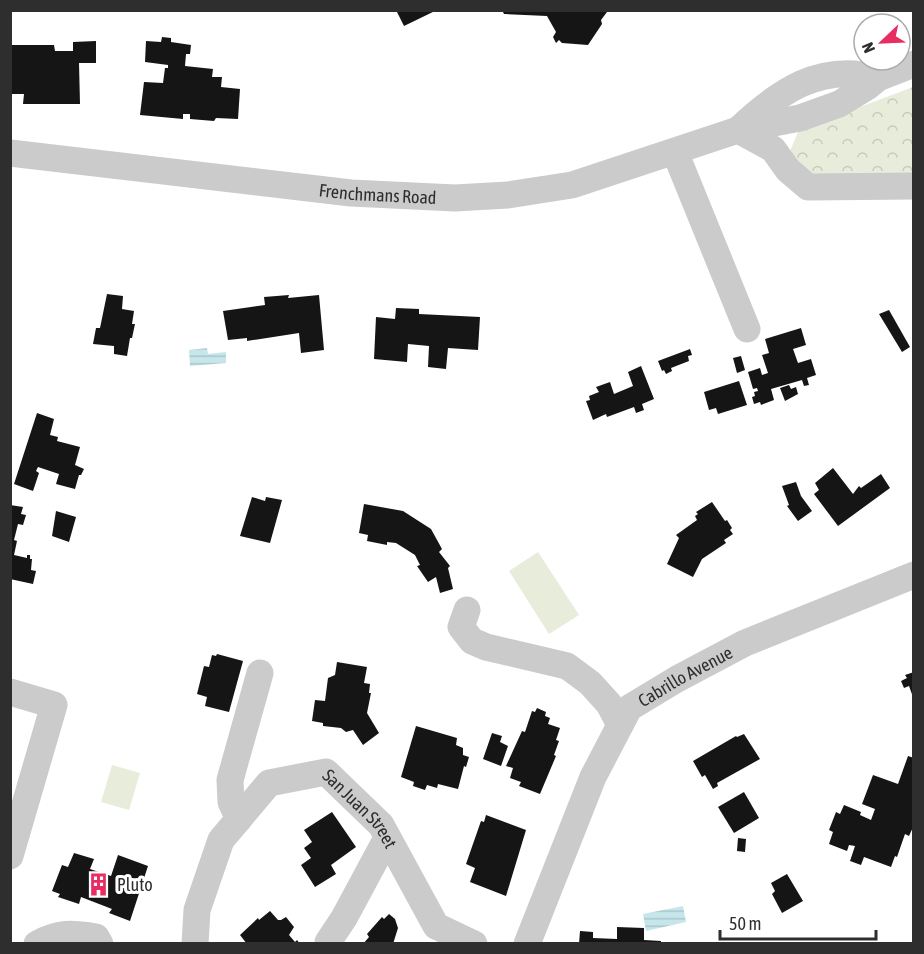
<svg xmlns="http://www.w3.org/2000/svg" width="924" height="954" font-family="'Asap Condensed',sans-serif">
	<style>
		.park { fill: url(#park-crowns) }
		.pitch { fill: #e8ecdb }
		.water { fill: url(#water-rules) }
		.building { fill: #151515 }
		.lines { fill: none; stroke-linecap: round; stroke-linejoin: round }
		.minor { stroke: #cbcbcb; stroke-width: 27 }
		.labels { text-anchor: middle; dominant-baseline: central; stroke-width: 6; stroke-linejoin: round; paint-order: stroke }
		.street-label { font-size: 18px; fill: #2e2e2e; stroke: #fff }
		.poi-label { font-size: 18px; fill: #2e2e2e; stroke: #fff; text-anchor: start }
	</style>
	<defs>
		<pattern id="park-crowns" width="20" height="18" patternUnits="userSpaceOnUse" patternTransform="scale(1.5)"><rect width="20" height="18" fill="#e8ecdb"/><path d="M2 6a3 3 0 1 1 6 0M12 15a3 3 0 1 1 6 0" fill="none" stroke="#c7cbbc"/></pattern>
		<pattern id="water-rules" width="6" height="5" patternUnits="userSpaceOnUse" patternTransform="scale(1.5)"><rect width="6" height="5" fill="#c7e6ec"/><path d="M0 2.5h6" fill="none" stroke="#abc6cb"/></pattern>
	</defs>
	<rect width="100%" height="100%" fill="#fff"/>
	<path class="park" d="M913,87V179L801,173L790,151L799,130Z"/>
	<g class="pitch">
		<path d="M538,552L579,615L549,634L509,571Z"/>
		<path d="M112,765L140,773L129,810L101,802Z"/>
	</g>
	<g class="water">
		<path d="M207,348L208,354L226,352V363L190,366L189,350Z"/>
		<path d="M683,906L686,922L646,931L643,914Z"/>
	</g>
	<g class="building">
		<path d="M396,10H437L404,26Z"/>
		<path d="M502,10H606L607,12L601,20L602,24L588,45L562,43L559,40L556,43L553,37L556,32L547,16L504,14Z"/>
		<path d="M162,37L171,38V42L191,45L190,54H186L185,66L213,69L212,77H222L221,87L240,89L238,119L216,118L214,121L190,119V114H183V119L140,115L144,82L163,83L165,68H168V65L145,62L146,41L161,42Z"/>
		<path d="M96,41V63H79L80,104H23L24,94H10V45H54L55,51H73V42Z"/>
		<path d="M107,294L123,296L122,309L134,311L132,324H135L132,338H130L127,356L114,354V346L93,344L96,328H100Z"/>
		<path d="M289,295L288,298L319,295L324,350L301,353L299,333L247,341V338L228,340L223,311L265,305L264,297Z"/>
		<path d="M396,308L419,309V314L480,317L478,350L448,348L446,369L428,367L429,346L408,344L407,362L374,359L376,317L395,319Z"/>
		<path d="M889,310L910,347L902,352L879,314Z"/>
		<path d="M801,328L806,345L793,349L798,363L811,359L816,375L807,378L809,385L804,386L802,380L771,389L774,400L761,405L760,402L754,404L752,397L755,396L754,392L758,391L757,388L753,389L748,372L760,368L762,375L768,373L762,355L769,353L765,339Z"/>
		<path d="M690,349L692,355L688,356L689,361L671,368L672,371L666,374L664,370L662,371L658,361Z"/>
		<path d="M741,356L745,370L737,373L733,358Z"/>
		<path d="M641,366L654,399L642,404L644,410L636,413L634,407L607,417L606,414L593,420L586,401L590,400L589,396L599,392L596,387L610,382L614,394L633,386L628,372Z"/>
		<path d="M739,381L747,405L718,414L716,408L709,410L704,392Z"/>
		<path d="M789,385L791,389L796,387L798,394L785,401L780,388Z"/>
		<path d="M37,413L54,419L50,435L58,437L57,441L80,447L75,465L84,469L81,475H79L75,489L56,484L59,474L38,467L36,471L39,473L33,491L14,484Z"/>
		<path d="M833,468L853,494L859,486L861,488L881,474L890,488L838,526L814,494L819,490L815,483Z"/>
		<path d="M796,482L801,496L812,511L798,521L787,506L789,505L782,486Z"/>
		<path d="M252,497L265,501L266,497L282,500L270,543L240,536Z"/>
		<path d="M712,502L725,521L727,520L732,528L730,530L733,534L724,540L726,543L702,559L693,577L667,564L679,538L676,535L697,520L695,516L698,514L696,512Z"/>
		<path d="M364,504L403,511L431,529L442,549L439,552L450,566L448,568L453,589L440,593L436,577L428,582L417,566L420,565L415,555L396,543L387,542V545L367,541L368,535L359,533Z"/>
		<path d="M10,505L23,507L21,514L26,515L23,525L18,524L14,540L17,541L14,555L27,558V555H30V559H32L31,570L36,571L33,584L10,579Z"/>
		<path d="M56,511L76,517L69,542L52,536Z"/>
		<path d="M217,654L243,661L229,712L205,706L207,697L197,694L204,666L209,667L212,655L216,656Z"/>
		<path d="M337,662L367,667L364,683L370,684L369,693H371L367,713L379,733L363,745L353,730L346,732L341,728L323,726V723L312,721L315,700L325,701L328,678L335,675Z"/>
		<path d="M914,672V697H913L909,686L904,688L901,681L907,678L905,675Z"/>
		<path d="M537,708L546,712L545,716L550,718L548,724L560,728L556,740L559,741L554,755L556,756L540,794L519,786L521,782L510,778L513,768L506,766L522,731L525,732L532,711L535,712Z"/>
		<path d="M416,726L457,738L456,745L463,748V755L469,757L466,767L464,766L458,789L438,784L437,788L427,785L425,790L413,786L414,782L401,777Z"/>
		<path d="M492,733L502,736L500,742L508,746L501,766L483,759Z"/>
		<path d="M744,734L760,759L717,783L718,786L713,789L705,775L702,777L693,761L736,736L737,737Z"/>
		<path d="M908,756L914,758V825L909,836L905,834L897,857L895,856L891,867L864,857L861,865L850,861L855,846L849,845L847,851L829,844L833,832L829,830L836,812L840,814L844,805L861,812L860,815L871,820L875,809L862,804L873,775L898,784Z"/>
		<path d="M744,792L759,818L734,833L718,807Z"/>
		<path d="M332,812L356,847L331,865L336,874L315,887L301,865L311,858L304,848L312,842L304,830Z"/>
		<path d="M486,815L526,830L506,896L470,882L475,868L466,864L481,821L484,822Z"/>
		<path d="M738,838L746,839L745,852L737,851Z"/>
		<path d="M74,853L94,859L90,869L111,876L118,855L148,866L130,921L109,913L112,909L81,897L79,904L58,897L60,894L52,891L62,865L68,867Z"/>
		<path d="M787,874L803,901L782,913L772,894L775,891L771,883Z"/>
		<path d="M270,911L278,920H281L286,917L294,927L289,935L295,942L297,940L300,944H247L240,935L258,918L259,920Z"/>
		<path d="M389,914L395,919L398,928L393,944H363L369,937L367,934L382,917L384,919Z"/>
		<path d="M617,927L644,928V940L661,941V944H579L580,931L593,932V938L617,939Z"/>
	</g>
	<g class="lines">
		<g class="minor">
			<path d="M738,130L773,149L788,170L808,187L914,186"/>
			<path d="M738,130C778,92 820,62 878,78"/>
			<path d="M675,152L747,329"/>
			<path id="s1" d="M10,153L351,193L455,198L508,195L572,185L738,130L800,118L839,104L867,87L878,78L914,64"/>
			<path d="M467,610L461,627L472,641L486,647L567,666L590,683L609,704L620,725"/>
			<path d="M10,692L54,705L10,856"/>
			<path d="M239,819L231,802L230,780L260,673"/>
			<path d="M328,942L344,918L387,838"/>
			<path d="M37,944C59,932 71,933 96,937L100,944"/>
			<path id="s2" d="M195,944L197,910L221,840L269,783L326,772L381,825L436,926L474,944"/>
			<path id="s3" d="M527,944L593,777L629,708L677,679L745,643L914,575"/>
		</g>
	</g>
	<defs>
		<symbol id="building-bare" viewBox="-9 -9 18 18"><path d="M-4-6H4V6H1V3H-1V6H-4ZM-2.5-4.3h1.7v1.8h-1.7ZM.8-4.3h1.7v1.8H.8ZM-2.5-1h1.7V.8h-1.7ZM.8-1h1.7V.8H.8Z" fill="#e82d63" stroke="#fff" stroke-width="2.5" paint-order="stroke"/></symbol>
	</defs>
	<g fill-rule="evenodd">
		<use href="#building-bare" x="82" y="868" width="33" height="33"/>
	</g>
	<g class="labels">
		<g class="street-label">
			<text stroke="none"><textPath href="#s1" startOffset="370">Frenchmans Road</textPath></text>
			<text stroke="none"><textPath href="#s3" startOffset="322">Cabrillo Avenue</textPath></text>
			<text stroke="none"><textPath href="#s2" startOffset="291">San Juan Street</textPath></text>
		</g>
		<g class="poi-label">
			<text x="117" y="884">Pluto</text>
		</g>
	</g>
	<rect width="924" height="954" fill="none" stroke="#2e2e2e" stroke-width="24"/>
	<g transform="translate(882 42) rotate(247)"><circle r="28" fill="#ffffff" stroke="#ababab" stroke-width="1.5"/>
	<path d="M0-4.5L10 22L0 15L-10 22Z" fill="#e82d63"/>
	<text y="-9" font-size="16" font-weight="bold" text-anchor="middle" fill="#2e2e2e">N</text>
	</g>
	<path d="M720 930v9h156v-9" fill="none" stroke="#2e2e2e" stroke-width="3"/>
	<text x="729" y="930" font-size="18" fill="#2e2e2e" stroke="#ffffff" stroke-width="4.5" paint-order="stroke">50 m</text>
</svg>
